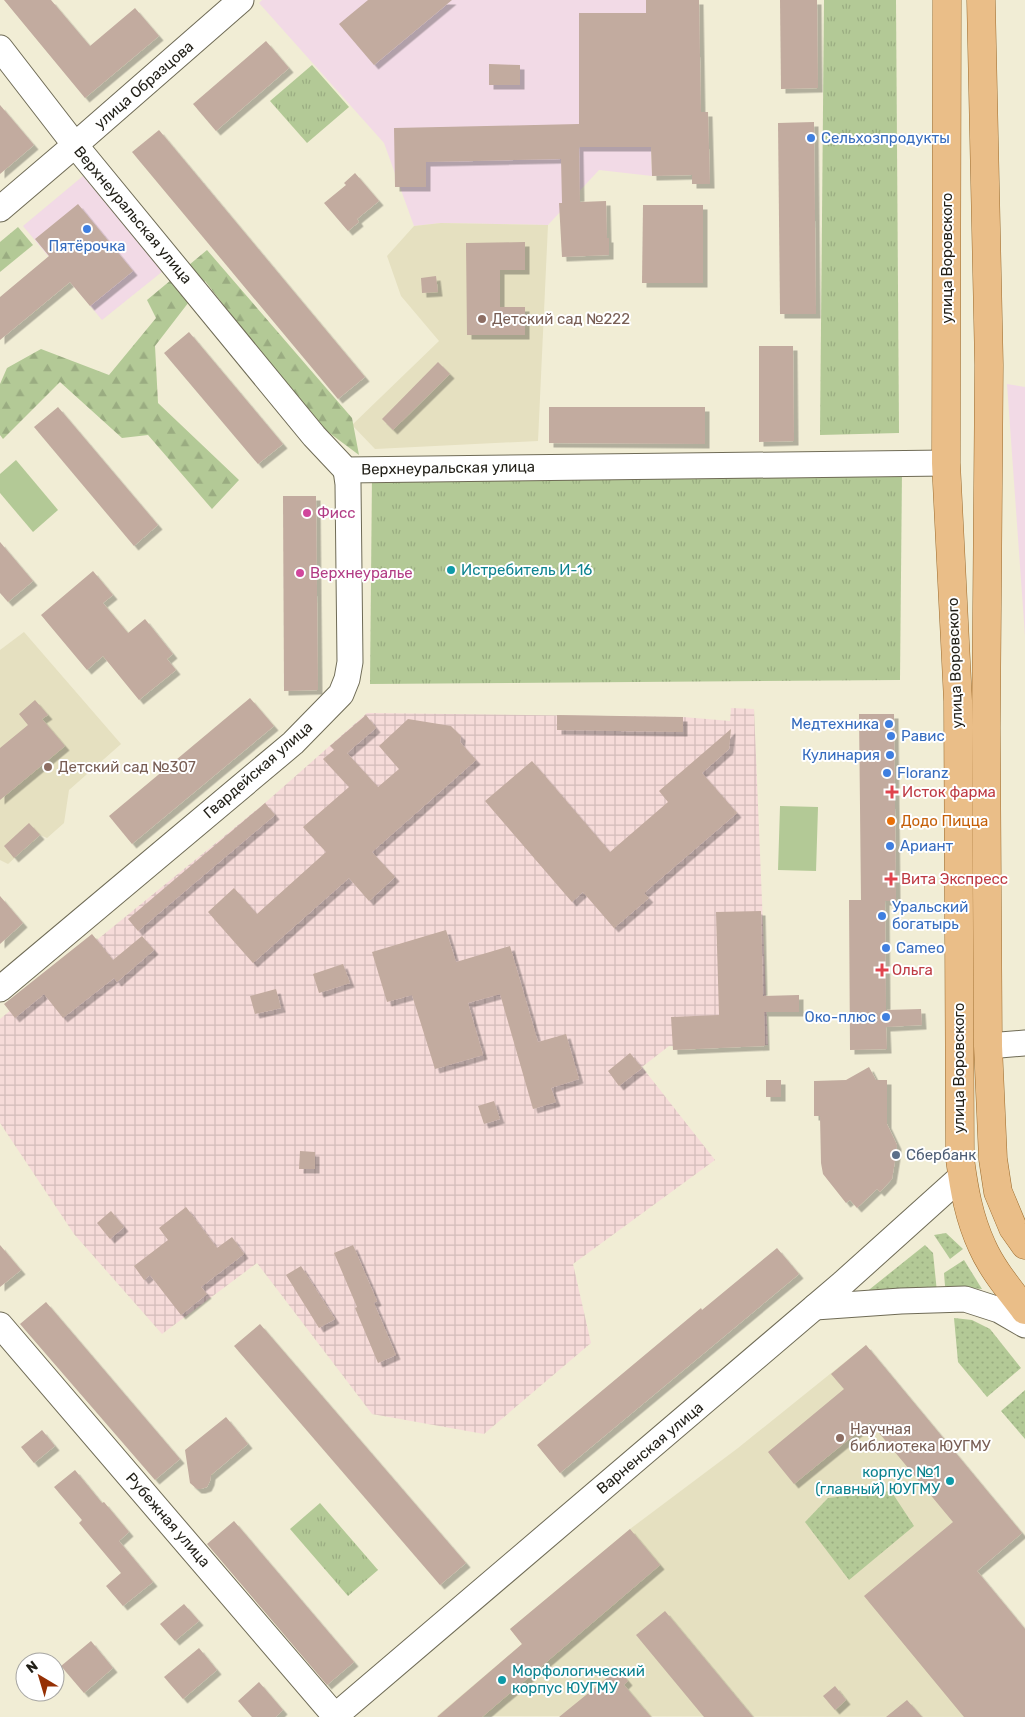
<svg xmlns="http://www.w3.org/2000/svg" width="1025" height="1717" font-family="Rubik,sans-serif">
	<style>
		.commercial { fill: #f2dae6 }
		.industrial { fill: url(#industrial-grid) }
		.built { fill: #e5e0c0 }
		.grass { fill: url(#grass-dots) }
		.forest { fill: url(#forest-firs) }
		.park { fill: url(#park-tufts) }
		.pitch { fill: #b3c996 }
		.building { fill: #c2ab9f; filter: url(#shadow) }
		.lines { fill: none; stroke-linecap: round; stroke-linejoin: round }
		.minor-casing { stroke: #6f6b56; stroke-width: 27 }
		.major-casing { stroke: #9b6a2c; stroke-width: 29 }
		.minor { stroke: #fff; stroke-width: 25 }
		.major { stroke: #eabe88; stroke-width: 28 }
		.shop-dot { fill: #3f7fe0; stroke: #fff; stroke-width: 2 }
		.education-dot { fill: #8d6e63; stroke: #fff; stroke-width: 2 }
		.hotel-dot { fill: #d1479c; stroke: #fff; stroke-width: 2 }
		.culture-dot { fill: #0f9aa8; stroke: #fff; stroke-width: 2 }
		.health-dot { fill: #e0444e; stroke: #fff; stroke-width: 2 }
		.food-dot { fill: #e8710a; stroke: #fff; stroke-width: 2 }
		.service-dot { fill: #5c6f8a; stroke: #fff; stroke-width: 2 }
		.labels { text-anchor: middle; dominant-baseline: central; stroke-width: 4; stroke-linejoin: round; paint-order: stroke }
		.street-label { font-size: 15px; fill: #211f17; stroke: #fff }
		.shop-label { font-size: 15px; fill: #366cbe; stroke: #fff; text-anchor: start }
		.education-label { font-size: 15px; fill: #785e54; stroke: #fff; text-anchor: start }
		.hotel-label { font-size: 15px; fill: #b23c85; stroke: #fff; text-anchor: start }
		.culture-label { font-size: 15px; fill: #0d838f; stroke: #fff; text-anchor: start }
		.health-label { font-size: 15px; fill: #be3a42; stroke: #fff; text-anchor: start }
		.food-label { font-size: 15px; fill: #c56008; stroke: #fff; text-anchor: start }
		.service-label { font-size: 15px; fill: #4e5e75; stroke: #fff; text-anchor: start }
	</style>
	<defs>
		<pattern id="industrial-grid" width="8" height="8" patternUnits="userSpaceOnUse" patternTransform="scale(1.25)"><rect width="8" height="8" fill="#f6dbd9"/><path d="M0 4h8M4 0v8" fill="none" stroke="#d3bcba"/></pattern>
		<pattern id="grass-dots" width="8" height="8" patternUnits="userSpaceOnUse" patternTransform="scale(1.25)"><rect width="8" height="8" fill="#b3c996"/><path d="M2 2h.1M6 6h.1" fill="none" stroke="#9aac81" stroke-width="1.8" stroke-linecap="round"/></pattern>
		<pattern id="forest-firs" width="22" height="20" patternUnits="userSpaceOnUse" patternTransform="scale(1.25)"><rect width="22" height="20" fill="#b3c996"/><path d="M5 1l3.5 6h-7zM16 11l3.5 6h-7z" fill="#9aac81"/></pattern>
		<pattern id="park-tufts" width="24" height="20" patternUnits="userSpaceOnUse" patternTransform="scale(1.25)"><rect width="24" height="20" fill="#b3c996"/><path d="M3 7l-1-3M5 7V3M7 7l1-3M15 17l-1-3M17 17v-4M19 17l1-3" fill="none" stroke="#9aac81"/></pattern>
		<filter id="shadow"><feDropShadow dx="4.5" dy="4.5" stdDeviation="0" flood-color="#0004"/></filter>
	</defs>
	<rect width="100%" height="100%" fill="#f1edd5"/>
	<g class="commercial">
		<path d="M262,0H646L652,176L599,170L548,225L441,223L414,226L384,143L259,3Z"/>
		<path d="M83,176L163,271L102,320L23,226Z"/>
		<path d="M1007,384L1025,387V636Z"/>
	</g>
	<path class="industrial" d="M731,708L754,709L768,1045L669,1046L642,1067L715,1160L573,1264L591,1343L484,1434L372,1414L257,1263L162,1334L74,1234L0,1123V1019L265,803L367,713L683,717L730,721Z"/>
	<g class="built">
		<path d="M441,223L548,225L538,441L375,449L352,425L439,341L401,296L387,256L414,226Z"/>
		<path d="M24,632L121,744L69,790L64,823L47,838L40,835L8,864L0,860V650Z"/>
		<path d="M866,1345L1022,1533L987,1562L975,1569L1025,1717L437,1716L522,1644L510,1629L630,1529L738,1448Z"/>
	</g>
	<g class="grass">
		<path d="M946,1233L963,1249L950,1259L934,1235Z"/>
		<path d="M925,1245L933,1253L937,1292L860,1297Z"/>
		<path d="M964,1260L982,1289L945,1286L944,1273Z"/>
		<path d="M954,1318L972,1320L990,1329L1021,1368L987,1397L958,1362Z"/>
		<path d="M1025,1390V1439L1001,1411Z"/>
		<path d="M891,1491L914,1526L849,1580L805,1522L828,1498Z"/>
	</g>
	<g class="forest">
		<path d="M18,227L33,245L0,272V242Z"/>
		<path d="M207,250L352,418L359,455L316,423L205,281L155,346L158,403L239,480L212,509L148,435L122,438L60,382L3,439L0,435V384L7,368L41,349L109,375L156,318L147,300Z"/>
	</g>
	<g class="park">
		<path d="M824,0H896L899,433L820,435Z"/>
		<path d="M312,65L349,107L307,143L270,101Z"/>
		<path d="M902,471L900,680L370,684L372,475Z"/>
		<path d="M320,1503L378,1570L348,1596L290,1529Z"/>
	</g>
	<g class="pitch">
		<path d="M16,460L58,510L33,532L0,493V474Z"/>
		<path d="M780,806L818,807L816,871L778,870Z"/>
	</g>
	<g class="building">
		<path d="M4,0H51L90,46L135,8L159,36L85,98Z"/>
		<path d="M368,0H452L374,65L339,24Z"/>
		<path d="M646,0H699L701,112H708L710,184H692V175L652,176L651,147H579L580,202L606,201L607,238H609V255L562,257L559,203H562L561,159L426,162V187H395L394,128L579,124V13H646Z"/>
		<path d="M780,0H817L818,88L781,89Z"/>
		<path d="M266,41L289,68L216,131L193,104Z"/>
		<path d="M489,64L520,65V85H489Z"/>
		<path d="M0,105L34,145L0,174Z"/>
		<path d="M814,122L816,314H780L778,123Z"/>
		<path d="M159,130L365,377L338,399L132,152Z"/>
		<path d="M355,173L379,201L357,219L359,222L348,231L324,203L346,185L344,183Z"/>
		<path d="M78,204L133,271L90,306L70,282L0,340V297L49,256L35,239Z"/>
		<path d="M643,205H703V283H642Z"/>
		<path d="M525,242V270H500V307H525V335H467L466,243Z"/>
		<path d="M436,276L438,292L422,293L421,278Z"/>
		<path d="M189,332L283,444L258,464L164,353Z"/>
		<path d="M759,346H793L794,441L759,442Z"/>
		<path d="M438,362L450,374L393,430L382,419Z"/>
		<path d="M58,407L158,525L134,546L34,427Z"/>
		<path d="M549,407H705V444L549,443Z"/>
		<path d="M283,496H316L318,690L284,691Z"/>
		<path d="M0,542L33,581L8,602L0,593Z"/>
		<path d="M93,571L113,595L103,603L128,633L145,619L173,654L167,659L176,670L139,700L103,656L87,670L41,615Z"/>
		<path d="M250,698L274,726L132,844L109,816Z"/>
		<path d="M35,700L48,715L42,719L65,746L0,800V748L28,725L19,714Z"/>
		<path d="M859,714H894L896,901H885L886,1010L921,1009L922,1025L886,1027L887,1049L850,1050L849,900H861Z"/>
		<path d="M366,715L376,728L347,753L378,787L399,769L379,746L408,719L451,726L461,736L460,742L476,760L372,852L395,877L369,901L349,878L253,963L208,912L234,888L257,914L326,852L303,827L349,787L323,759L334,750L330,746Z"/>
		<path d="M557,715L683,717V732L557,730Z"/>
		<path d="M731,729L729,749L702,773L737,813L644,893L649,898L614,928L583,892L572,902L485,801L532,761L610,852L668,802L659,791Z"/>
		<path d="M265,803L275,815L138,931L128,919Z"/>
		<path d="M29,823L40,835L14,858L4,846Z"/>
		<path d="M0,896L23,923L0,944Z"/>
		<path d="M761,911L763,996L799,995V1012H764L765,1046L673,1050L671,1017L719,1015L716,912Z"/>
		<path d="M446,930L456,962L510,946L538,1042L566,1034L579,1079L551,1088L556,1102L533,1109L500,994L468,1003L483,1055L435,1069L412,995L387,1002L372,952Z"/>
		<path d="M92,934L113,960L142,936L154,950L117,982L114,978L63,1018L44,994L15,1018L4,1004Z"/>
		<path d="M343,964L350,983L319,993L313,974Z"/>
		<path d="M276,989L281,1008L255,1014L250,996Z"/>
		<path d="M630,1053L642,1068L619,1086L608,1071Z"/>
		<path d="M869,1067L876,1080H887V1124L897,1145L896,1155L892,1179L880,1192L877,1189L857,1208L850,1200L846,1203L823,1174L821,1163L820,1116H814V1081L846,1080Z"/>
		<rect x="766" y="1080" width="15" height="17"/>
		<path d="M494,1101L500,1119L484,1124L478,1106Z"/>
		<path d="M300,1151L315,1152V1169H299Z"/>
		<path d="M186,1207L217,1248L232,1237L244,1254L201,1287L207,1294L181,1315L150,1275L144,1280L134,1266L168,1240L159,1228Z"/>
		<path d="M111,1211L124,1227L110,1239L97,1223Z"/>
		<path d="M0,1245L21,1270L0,1287Z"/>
		<path d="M353,1245L377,1301L374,1303L396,1355L378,1363L355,1308L357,1307L334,1253Z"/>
		<path d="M777,1248L799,1274L560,1473L537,1445L701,1308L702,1310Z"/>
		<path d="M301,1266L335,1319L319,1328L286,1275Z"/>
		<path d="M46,1302L180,1459L155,1480L20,1324Z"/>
		<path d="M260,1324L466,1563L440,1585L234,1346Z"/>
		<path d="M866,1345L1022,1533L977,1571L1025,1629V1717H964L864,1596L953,1522L870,1422L794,1484L768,1452L844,1389L831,1374Z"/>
		<path d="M226,1417L248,1444L211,1475L210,1481L207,1487L201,1489H197L190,1483L185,1450Z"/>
		<path d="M42,1430L55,1446L34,1463L21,1447Z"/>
		<path d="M75,1470L102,1503L104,1502L129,1532L119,1541L153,1582L123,1606L106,1586L121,1573L79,1523L82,1520L54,1487Z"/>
		<path d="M234,1521L354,1662L327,1685L207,1544Z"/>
		<path d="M630,1529L660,1565L482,1717H437L522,1644L510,1629Z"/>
		<path d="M184,1604L199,1621L175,1641L160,1624Z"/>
		<path d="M665,1611L753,1717H704L636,1635Z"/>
		<path d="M91,1641L113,1668L84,1693L61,1666Z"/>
		<path d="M199,1648L217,1670L183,1699L164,1677Z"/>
		<path d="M618,1669L628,1681L624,1685L651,1717H559Z"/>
		<path d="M259,1682L283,1710L276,1717H252L238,1701Z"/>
		<path d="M835,1686L846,1700L835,1710L823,1696Z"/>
		<path d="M907,1700L922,1717H886Z"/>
	</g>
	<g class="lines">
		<defs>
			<g id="minor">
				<path d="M0,48L75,145L314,436L346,470L946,463"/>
				<path d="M0,209L75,145L241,0"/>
				<path d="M0,989L293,743L341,694L347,679L350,662L348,484L346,470"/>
				<path d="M988,1046L1025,1043"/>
				<path d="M815,1307L901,1301L965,1299L999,1310L1025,1325"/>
				<path d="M0,1325L335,1716"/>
				<path d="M334,1717L843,1283L962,1176"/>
			</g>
			<g id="major">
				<path d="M947,0L946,463L958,701L960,1159C964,1189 969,1218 982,1246C992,1269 1010,1290 1025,1310"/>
				<path d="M981,0L989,365L986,728L988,1046L993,1159L998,1192L1013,1228L1025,1245"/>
			</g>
		</defs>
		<use href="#minor" class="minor-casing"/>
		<use href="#major" class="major-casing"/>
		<use href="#minor" class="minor"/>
		<use href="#major" class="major"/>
	</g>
	<g class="shop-dot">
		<circle cx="811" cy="138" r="5"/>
		<circle cx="87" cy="229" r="5"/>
		<circle cx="889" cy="724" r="5"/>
		<circle cx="891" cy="736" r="5"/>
		<circle cx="890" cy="755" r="5"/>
		<circle cx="887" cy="773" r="5"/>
		<circle cx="890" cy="846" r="5"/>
		<circle cx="882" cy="916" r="5"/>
		<circle cx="886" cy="948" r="5"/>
		<circle cx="886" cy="1017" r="5"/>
	</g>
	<g class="education-dot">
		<circle cx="482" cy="319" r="5"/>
		<circle cx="48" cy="767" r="5"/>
		<circle cx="840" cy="1438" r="5"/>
	</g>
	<g class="hotel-dot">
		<circle cx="307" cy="513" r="5"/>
		<circle cx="300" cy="573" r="5"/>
	</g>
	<g class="culture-dot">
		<circle cx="451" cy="570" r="5"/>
		<circle cx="950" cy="1481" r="5"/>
		<circle cx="502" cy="1680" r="5"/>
	</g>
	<g class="health-dot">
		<path d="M889.5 784.5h5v5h5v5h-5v5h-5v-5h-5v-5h5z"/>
		<path d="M888.5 871.5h5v5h5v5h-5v5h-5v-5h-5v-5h5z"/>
		<path d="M879.5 962.5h5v5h5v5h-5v5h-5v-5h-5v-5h5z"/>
	</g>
	<circle class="food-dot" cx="891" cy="821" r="5"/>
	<circle class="service-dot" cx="896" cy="1155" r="5"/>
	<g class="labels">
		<g class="street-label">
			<text transform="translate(144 85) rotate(-41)">улица Образцова</text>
			<text transform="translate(133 215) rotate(50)">Верхнеуральская улица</text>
			<text transform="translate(947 258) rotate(-90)">улица Воровского</text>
			<text transform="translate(448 468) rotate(-1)">Верхнеуральская улица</text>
			<text transform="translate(955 663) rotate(-92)">улица Воровского</text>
			<text transform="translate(258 770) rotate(-41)">Гвардейская улица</text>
			<text transform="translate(959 1068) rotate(-90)">улица Воровского</text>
			<text transform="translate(650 1448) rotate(-40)">Варненская улица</text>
			<text transform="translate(168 1520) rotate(49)">Рубежная улица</text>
		</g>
		<g class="shop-label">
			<text x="821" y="138">Сельхозпродукты</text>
			<text x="87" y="246" text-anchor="middle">Пятёрочка</text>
			<text x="879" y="724" text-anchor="end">Медтехника</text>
			<text x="901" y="736">Равис</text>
			<text x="880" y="755" text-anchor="end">Кулинария</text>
			<text x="897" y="773">Floranz</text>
			<text x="900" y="846">Ариант</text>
			<text x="892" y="907">Уральский<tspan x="892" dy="17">богатырь</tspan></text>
			<text x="896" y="948">Cameo</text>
			<text x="876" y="1017" text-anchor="end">Око-плюс</text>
		</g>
		<g class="education-label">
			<text x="492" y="319">Детский сад №222</text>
			<text x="58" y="767">Детский сад №307</text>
			<text x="850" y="1429">Научная<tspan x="850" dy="17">библиотека ЮУГМУ</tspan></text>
		</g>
		<g class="hotel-label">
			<text x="317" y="513">Фисс</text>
			<text x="310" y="573">Верхнеуралье</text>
		</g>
		<g class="culture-label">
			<text x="461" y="570">Истребитель И-16</text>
			<text x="940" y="1472" text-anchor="end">корпус №1<tspan x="940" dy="17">(главный) ЮУГМУ</tspan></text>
			<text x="512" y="1671">Морфологический<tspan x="512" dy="17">корпус ЮУГМУ</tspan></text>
		</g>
		<g class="health-label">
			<text x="902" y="792">Исток фарма</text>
			<text x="901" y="879">Вита Экспресс</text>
			<text x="892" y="970">Ольга</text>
		</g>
		<g class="food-label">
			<text x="901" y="821">Додо Пицца</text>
		</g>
		<g class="service-label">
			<text x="906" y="1155">Сбербанк</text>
		</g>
	</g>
	<g transform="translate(40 1677) rotate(322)"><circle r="24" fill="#ffffff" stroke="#a6a5a2"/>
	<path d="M0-4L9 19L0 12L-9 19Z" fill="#953004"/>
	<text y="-8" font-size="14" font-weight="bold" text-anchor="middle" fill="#211f17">N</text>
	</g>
</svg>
